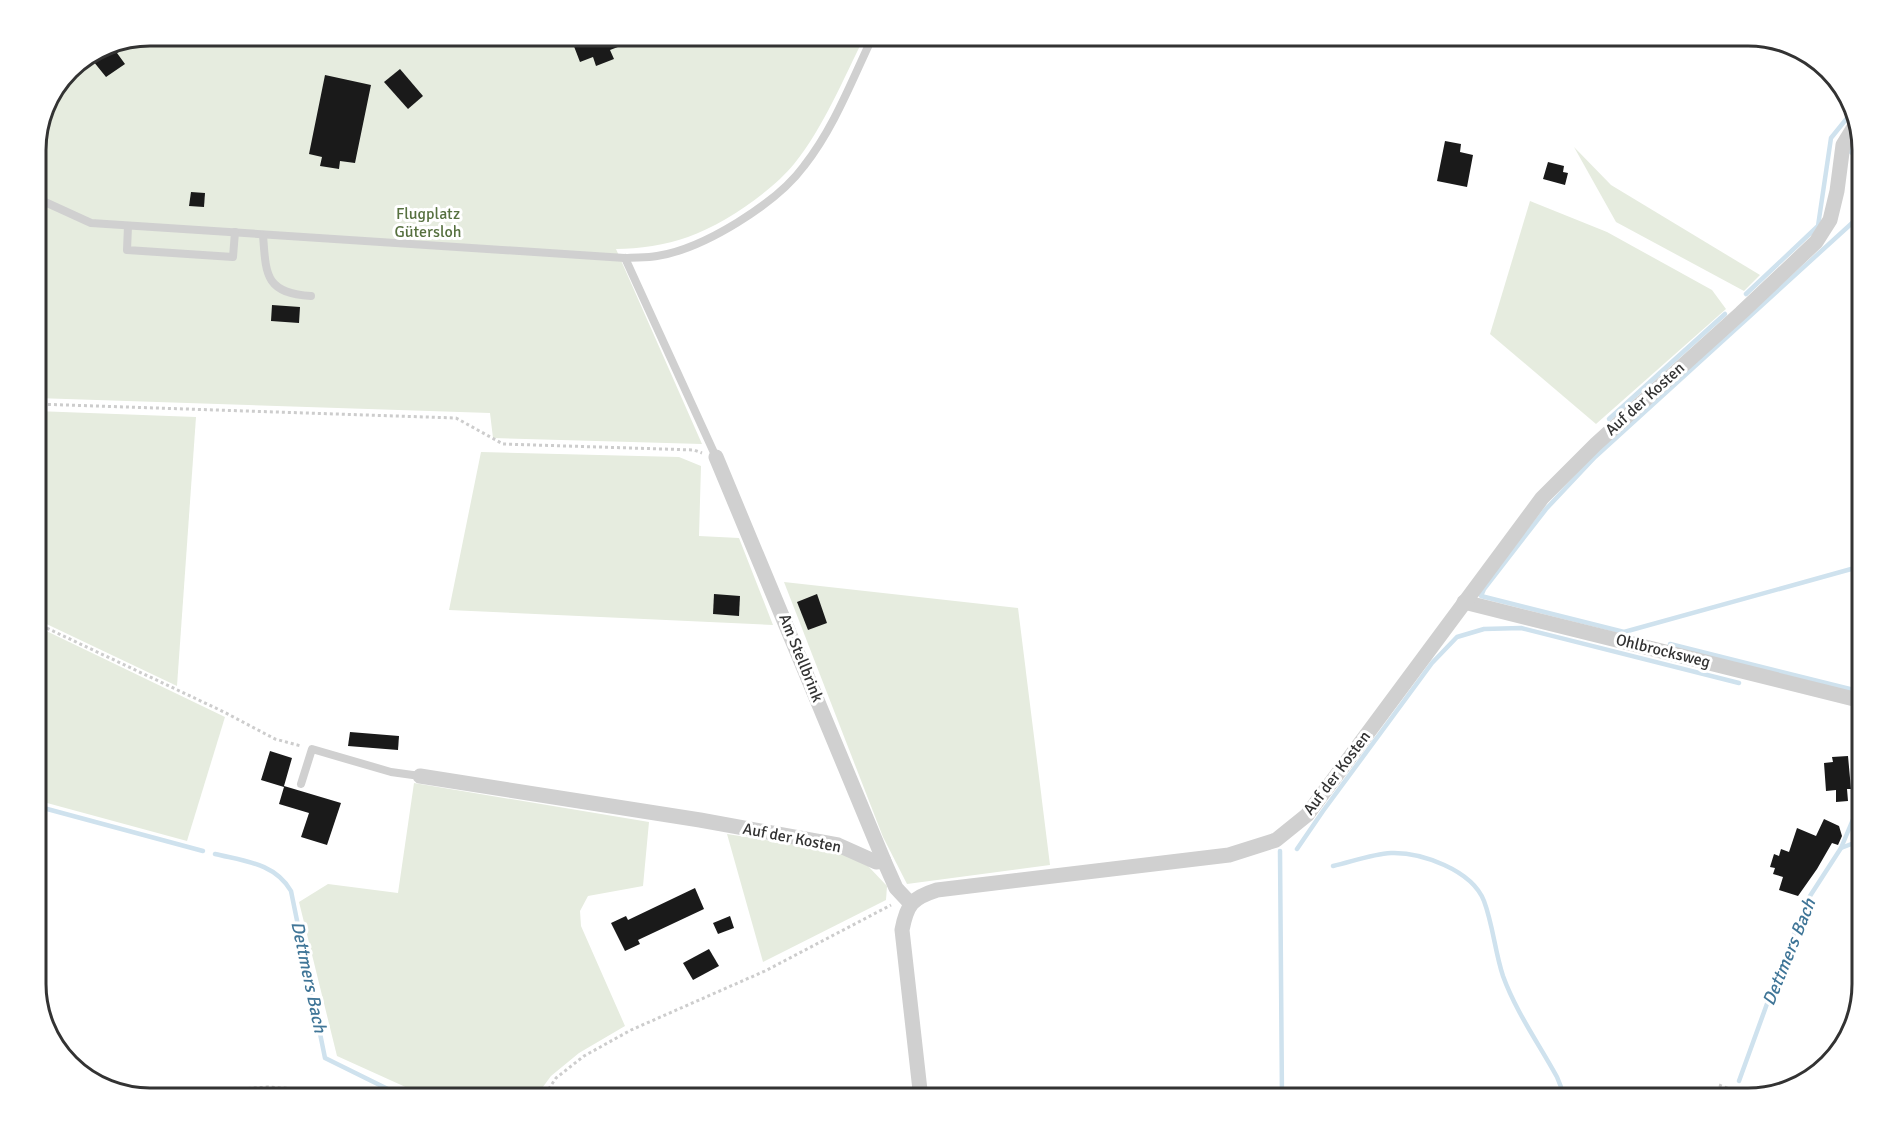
<svg xmlns="http://www.w3.org/2000/svg" width="1898" height="1135" font-family="Signika,sans-serif">
	<style>
		.green { fill: #e6ecdf }
		.lines { fill: none; stroke-linecap: round; stroke-linejoin: round }
		.stream { stroke: #cfe2ee; stroke-width: 4.5 }
		.building { fill: #1a1a1a }
		.path { stroke: #cdcdcd; stroke-width: 3; stroke-dasharray: 3 3; stroke-linecap: butt }
		.service { stroke: #d0d0d0; stroke-width: 8 }
		.minor { stroke: #d0d0d0; stroke-width: 15 }
		.labels { text-anchor: middle; dominant-baseline: central; stroke-width: 6; stroke-linejoin: round; paint-order: stroke }
		.park-label { font-size: 16px; fill: #56703f; stroke: #fff }
		.street-label { font-size: 16px; fill: #333; stroke: #fff }
		.water-label { font-size: 18px; font-style: italic; fill: #3f7597; stroke: #fff }
		.rim { fill: none; stroke: #333; stroke-width: 3 }
	</style>
	<rect width="100%" height="100%" fill="#fff"/>
	<g class="green">
		<path d="M151,36H865C843,79 824,127 794,164C771,192 723,225 688,237C666,245 639,249 616,249L702,444L493,438L490,413L36,398V144L70,69L107,45Z"/>
		<path d="M1574,147L1611,185L1760,275L1744,291L1616,222Z"/>
		<path d="M1530,201L1607,232L1712,290L1726,309L1596,424L1490,334Z"/>
		<path d="M36,411L196,417L177,686L36,619Z"/>
		<path d="M481,452L679,457L701,466L699,536L739,538L773,625L449,610Z"/>
		<path d="M784,582L1018,608L1050,865L907,884L883,837Z"/>
		<path d="M36,626L225,717L187,841L36,800Z"/>
		<path d="M414,783L649,822L643,886L588,896L580,911L581,926L625,1026L579,1053L551,1076L534,1099H432L337,1056L299,902L328,884L398,893Z"/>
		<path d="M727,834L837,851L868,866L887,886L886,900L763,962Z"/>
	</g>
	<g class="lines">
		<g class="stream">
			<path d="M1860,137L1850,151L1862,162"/>
			<path d="M1862,214L1595,457L1546,509L1484,589L1481,596L1624,632L1862,566"/>
			<path d="M1746,294L1818,226L1831,138L1852,112"/>
			<path d="M1609,419L1725,314"/>
			<path d="M1670,644L1862,692"/>
			<path d="M36,806L203,851"/>
			<path d="M1841,848L1862,798"/>
			<path d="M1297,849L1323,811L1432,663L1457,637L1484,629L1521,628L1739,683"/>
			<path d="M1280,851L1282,1099"/>
			<path d="M215,854C244,861 275,863 291,891L325,1058L408,1099"/>
			<path d="M1333,866C1351,862 1372,854 1391,853C1421,852 1472,870 1484,901C1493,925 1495,952 1503,976C1516,1012 1539,1044 1557,1077L1561,1087V1099"/>
			<path d="M1739,1081L1780,968L1810,896L1841,848L1854,843L1862,845"/>
		</g>
	</g>
	<g class="building">
		<path d="M570,36H644V37L610,50L614,59L596,66L593,57L580,62Z"/>
		<path d="M138,39L117,53L125,64L106,77L89,56L107,45Z"/>
		<path d="M400,69L423,96L408,109L384,82Z"/>
		<path d="M325,75L371,85L355,163L340,161L339,169L320,166L322,157L309,154Z"/>
		<path d="M1445,141L1461,144L1460,152L1473,155L1467,187L1437,181Z"/>
		<path d="M1548,162L1564,166L1563,172L1568,173L1565,185L1543,179Z"/>
		<path d="M191,192L205,193L204,207L189,206Z"/>
		<path d="M272,305L300,307L299,323L271,321Z"/>
		<path d="M714,594L740,596L739,616L713,614Z"/>
		<path d="M817,594L827,623L808,630L797,602Z"/>
		<path d="M350,732L399,736L398,750L348,746Z"/>
		<path d="M270,751L292,758L284,786L341,803L327,845L301,837L309,813L279,804L284,787L261,780Z"/>
		<path d="M1848,756L1851,789H1847L1848,801L1836,802V790L1826,791L1824,763L1833,762L1832,757Z"/>
		<path d="M1824,819L1839,826L1842,836L1838,845L1832,843L1817,869L1798,896L1779,890L1783,877L1773,874L1775,868L1770,867L1774,854L1779,856L1781,849L1789,852L1797,828L1816,836Z"/>
		<path d="M695,888L704,909L638,940L640,944L625,951L611,923L626,916L628,920Z"/>
		<path d="M730,916L734,928L718,934L713,923Z"/>
		<path d="M709,949L719,966L693,980L683,963Z"/>
	</g>
	<g class="lines">
		<g class="path">
			<path d="M36,404L456,418L503,444L694,450L702,453"/>
			<path d="M36,623L224,712L275,739L301,746"/>
			<path d="M1719,1085L1753,1098"/>
			<path d="M140,1096L268,1087L325,1091L350,1099"/>
			<path d="M542,1099L556,1078L584,1056L631,1030L765,971L891,905"/>
		</g>
		<g class="service">
			<path d="M36,194L45,202L91,223L625,258C636,257 647,258 657,256C703,249 776,204 804,166C834,128 852,80 873,36"/>
			<path d="M128,226L127,250L233,257L235,232"/>
			<path d="M263,235C266,275 265,293 311,296"/>
			<path d="M625,258L716,457"/>
			<path d="M301,784L312,749L391,772L420,776"/>
		</g>
		<g class="minor">
			<path d="M716,457L884,861L896,888L910,903"/>
			<path d="M1464,602L1862,701"/>
			<path d="M420,776L700,820L838,845L876,862L884,861"/>
			<path d="M921,1099L902,930C907,904 912,898 937,890L1229,855L1276,840L1307,815L1542,498L1596,444L1741,313L1816,242L1830,220L1837,191L1843,145L1856,124"/>
		</g>
	</g>
	<g class="labels">
		<g class="park-label">
			<text x="428" y="214">Flugplatz<tspan x="428" dy="18">Gütersloh</tspan></text>
		</g>
		<g class="street-label">
			<text transform="translate(1645 399) rotate(-42)">Auf der Kosten</text>
			<text transform="translate(1663 651) rotate(14)">Ohlbrocksweg</text>
			<text transform="translate(801 658) rotate(68)">Am Stellbrink</text>
			<text transform="translate(1337 773) rotate(-53)">Auf der Kosten</text>
			<text transform="translate(792 838) rotate(11)">Auf der Kosten</text>
		</g>
		<g class="water-label">
			<text transform="translate(1789 952) rotate(-68)">Dettmers Bach</text>
			<text transform="translate(309 977) rotate(78)">Dettmers Bach</text>
		</g>
	</g>
	<path d="M0 0H1898V1135H0ZM150 46H1748A104 104 0 0 1 1852 150V984A104 104 0 0 1 1748 1088H150A104 104 0 0 1 46 984V150A104 104 0 0 1 150 46Z" fill="#fff" fill-rule="evenodd"/>
	<path class="rim" d="M150 46H1748A104 104 0 0 1 1852 150V984A104 104 0 0 1 1748 1088H150A104 104 0 0 1 46 984V150A104 104 0 0 1 150 46Z"/>
</svg>
